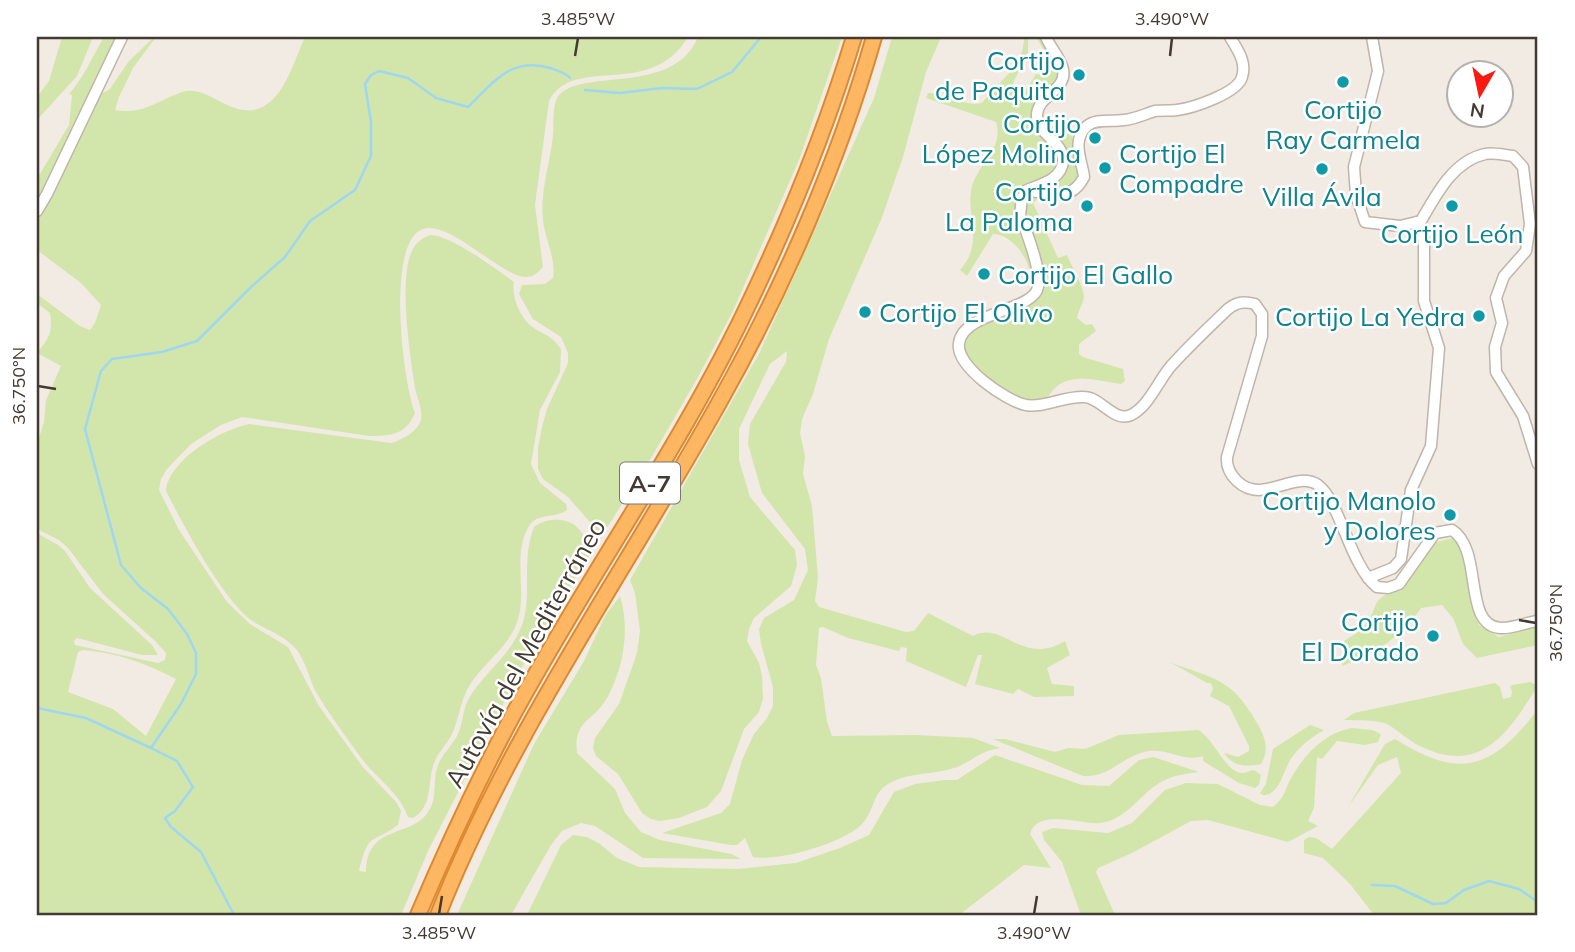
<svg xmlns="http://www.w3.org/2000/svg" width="1575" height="952" font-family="Mulish,sans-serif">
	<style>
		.green { fill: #d2e6ab; fill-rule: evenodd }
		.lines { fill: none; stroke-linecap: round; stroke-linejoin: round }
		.stream { stroke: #9ed7ef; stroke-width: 2.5 }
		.minor-casing { stroke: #bfb5a8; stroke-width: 13 }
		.highway-casing { stroke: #dc8932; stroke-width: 18 }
		.minor { stroke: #fff; stroke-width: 10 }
		.highway { stroke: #fdb762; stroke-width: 14 }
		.ticks { fill: none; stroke: #433b33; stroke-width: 2.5 }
		.culture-dot { fill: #0f9aa8; stroke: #fff; stroke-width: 2.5 }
		.labels { text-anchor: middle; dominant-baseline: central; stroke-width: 5; stroke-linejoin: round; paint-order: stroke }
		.shield { fill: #fff; stroke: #7b7670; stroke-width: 2 }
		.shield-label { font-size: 24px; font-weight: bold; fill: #433b33 }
		.culture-label { font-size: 26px; fill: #0d838f; stroke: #fff; text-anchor: end }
		.street-label { font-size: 26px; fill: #433b33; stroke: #fff }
		.neatline { fill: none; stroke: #433b33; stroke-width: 2.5 }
		.ticks-label { font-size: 18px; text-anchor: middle; fill: #433b33 }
	</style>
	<rect width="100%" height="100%" fill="#f1ebe3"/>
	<g class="green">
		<path d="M62,37H93L77,76L37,120V97L49,81Z"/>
		<path d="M104,37H116L37,201V179L69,125L72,95L69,94C85,76 92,57 104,37Z"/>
		<path d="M154,37H156L133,68L119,97L115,110C139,114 150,106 172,96C176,95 182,91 187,91C205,89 221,105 238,109C279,120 292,65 305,37H688C649,101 575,53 549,101L535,205L543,267C538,272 533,278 525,277C498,275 444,214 419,231C387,252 403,382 415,413C406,435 390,436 369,436L242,417L221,425L191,444L167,469L161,479L159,490L179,530L227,602L250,624L288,647L319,706L362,766L396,802L401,811L398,825C369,846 370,830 359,871L366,872C367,822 413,840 430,809C437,796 433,781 437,768C441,755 451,747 457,736C463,725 462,712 468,700C484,672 513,654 523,622C532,593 521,560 534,527C544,519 561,517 573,524C578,527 583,535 589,540L596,529L568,497L543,479L538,469V448L542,427L547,409L568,363V353L561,337L533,319L519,294L522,285L545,284L553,278C556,257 545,240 543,220C540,191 550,164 553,135C554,124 552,108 557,98C577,66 673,98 698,37H842L799,160L733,311L698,377L654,453L534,644L429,849L401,915L37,914V533L58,545L65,551L90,588L152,645L158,655H142L77,638L74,641L75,645L158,663L165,660L166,653L155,641L103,594L68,548L59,540L37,529V444L44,422L46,400L61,366L37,353C49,337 53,334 50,313L37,303V294L80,326L90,330L95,323L101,305L81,283L37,250V221L56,187L100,94L109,90L129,61ZM83,650C118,653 145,663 176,679L146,736L113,709L68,692L78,652Z"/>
		<path d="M892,37H941L926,72L903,157L881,220L829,339L813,394L802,419L800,433L805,456L803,474L812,506L818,578L815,601L819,607L906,632L914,631L928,613L973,636C1003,620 1022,667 1065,641L1070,655L1047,668L1052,684L1074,686V696L1034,697L1018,689L1013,694L975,684L982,655H978L966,687L906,661L907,648L901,647L899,651L848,638L823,627L819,628L816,665L821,678L827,722L832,736L916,735L973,738L1000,748C980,751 974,760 957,767C933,776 906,771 885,786C873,795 873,812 863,823C847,842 779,862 753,857L745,838L737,845H731L662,833L721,813L730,804L742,760L754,734L767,718L773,706V687L761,644L759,629L764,618L794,600L808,570L805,549L762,493L748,444L750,424L786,362L787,351L770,364L739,429V460L750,497L795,550L797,565L791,586L754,618L749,629L747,641L759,663L762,676L763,699L759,712L744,729L721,791L707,807L679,818L660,821L651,819L642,813L618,774L596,756L593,748L595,738L619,704L637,653L640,631L635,593L630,580L760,352L874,98Z"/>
		<path d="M1024,37L1028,39V53L1012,85L1025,91L1036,74L1041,75C1051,57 1046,53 1036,37H1042L1057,66V80L1033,101C1031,128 1046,135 1059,156C1060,175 1039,181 1024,186C998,224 1042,251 1031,291L1023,297L1031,288C1035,267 1015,234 993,234L967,276L960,270C984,243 967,219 971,191C975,165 1005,149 996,122L926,98L928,93C946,92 962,107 982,103C999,80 1024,67 1024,37Z"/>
		<path d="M1072,119L1070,128L1081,174L1074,187L1055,191L1054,188L1064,176L1069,161L1062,145L1049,128Z"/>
		<path d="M1032,194H1037L1038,199L1033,203L1058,258L1067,255C1071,265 1085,289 1084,297C1083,305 1078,310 1077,318L1086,325L1092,324L1096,331L1079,344V354L1083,357L1123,369L1125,381L1121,384C1094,380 1062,369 1047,399L1025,401L983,376L971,365L963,349L966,336C988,319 1015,312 1039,296L1024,216L1027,197Z"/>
		<path d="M430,235C451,235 496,269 514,282C511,295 519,315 529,324C541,335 549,332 561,349L560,372L540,410L531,464L540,483L566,504L567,510C555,519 538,512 529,526C511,556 529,594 516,625C506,650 481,665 468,688C460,703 459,719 452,734C448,743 439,751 435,761C426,780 435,805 413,818L408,817C399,791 374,777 359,755C344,734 329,714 316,692C309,679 306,661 296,649C284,634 262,629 247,617C217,589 185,528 166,491C169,459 221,430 249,424L391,443C402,440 417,432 421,420C423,410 417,398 415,388C410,355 399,284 411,253C415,243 421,239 430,235Z"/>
		<path d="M1453,538L1464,552L1472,607L1479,625L1499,637L1538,626V645L1477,658L1463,644L1453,618L1442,605L1421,608C1399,639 1376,653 1342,666L1344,641C1350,637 1358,633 1363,628C1381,607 1367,598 1401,590L1433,543Z"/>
		<path d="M620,596C630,628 624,668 607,698C594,722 573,719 577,753L615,789L625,813L641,832L660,840L731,854L741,859L643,858L595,826L581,823L562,831L551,845L511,915H457L534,744L584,661L605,616Z"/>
		<path d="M1170,662C1215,680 1231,677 1257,723C1265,737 1270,749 1261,764C1246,767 1233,767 1224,753L1238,757L1249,751V746L1229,706L1210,696L1213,689L1211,683H1207Z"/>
		<path d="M1530,682L1536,685L1535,690C1505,739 1476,777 1414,743C1405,737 1396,729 1387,724C1376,719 1356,721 1344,720L1354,713L1495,683L1500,687L1503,699L1511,697L1512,691L1510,687L1512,685Z"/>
		<path d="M1538,709V915H1374L1350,884L1323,858L1304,853V840L1309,837L1316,838L1332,849L1401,773L1397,757L1378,765L1348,807L1385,744L1395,739C1460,780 1492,770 1538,709Z"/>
		<path d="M1310,725L1324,730C1312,737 1301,745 1293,756C1283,768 1281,795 1263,795L1260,793L1266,784L1273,749Z"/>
		<path d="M1351,728L1372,730L1381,734L1378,742L1365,745L1337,741L1322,759L1317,757L1314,808L1308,821L1318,826L1288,842L1208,820L1191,821L1132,853L1098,868L1096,872L1115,915H1081L1062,862L1044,840L1042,832L1053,828L1108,833L1132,823L1165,790L1186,783L1218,784L1260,805L1273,807C1285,797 1284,792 1290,780C1304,755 1323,734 1351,728Z"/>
		<path d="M1198,730C1214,738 1225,773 1243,773C1247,773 1250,770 1254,770L1261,775L1259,785L1255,788L1239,783L1203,761V756C1184,763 1165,746 1144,752C1121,758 1108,778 1083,776L993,739H1005L1055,752L1068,748L1085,749L1119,735Z"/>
		<path d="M995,755L1082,785L1109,786L1139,760L1153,757L1199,772C1188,773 1177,775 1167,779C1141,790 1130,819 1100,823C1081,825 1038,807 1030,834L1051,868L1024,865L959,915H527L561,845L573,835L587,837L600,844L617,858L639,867L738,869L796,863L840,848L869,835L894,792L915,784L945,780H957Z"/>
	</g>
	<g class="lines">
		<g class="stream">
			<path d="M585,90L620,93L662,88L697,89L732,72L761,37"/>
			<path d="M37,708L86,718L151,748"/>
			<path d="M1372,885L1395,886L1433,904L1446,903L1464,890L1489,881L1519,889L1538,902"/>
			<path d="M234,915L201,852L171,827L165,818L175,811L193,787L177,761L151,748L181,704L196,674V653L187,634L168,609L141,588L121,565L85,429L101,371L112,359L162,352L197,341L251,287L285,257L310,221L355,190L371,156V122L365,84L371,75L379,71L408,78L436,98L468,107C493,83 511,56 550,68C558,71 565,72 570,78"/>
		</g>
		<defs>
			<g id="minor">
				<path d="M1046,37C1050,47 1058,55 1062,66C1071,90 1036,95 1037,116C1037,135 1064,141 1063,161C1062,179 1042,184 1027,190L1022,198L1020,215C1026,231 1042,270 1038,287C1034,311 963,312 959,343C955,366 1006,401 1026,405C1045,408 1064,396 1084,397C1101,397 1114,423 1131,415C1149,406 1158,381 1171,366C1189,346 1208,328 1228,309C1237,302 1244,301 1255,304L1262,314V336L1227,457C1226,467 1230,474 1237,481C1263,506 1294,469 1318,485C1340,501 1350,566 1377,587L1388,588L1399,584L1435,533L1452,530C1484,550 1462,625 1500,628C1513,629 1526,622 1538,621"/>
				<path d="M1372,37L1378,71L1354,167L1356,195L1365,222L1400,226L1421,221C1436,195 1453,161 1485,154C1493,152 1504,155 1513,156L1523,167L1530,224L1526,251L1504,276L1496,298L1502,323L1495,347L1496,372L1523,416L1538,464"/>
				<path d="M1030,191C1053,194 1071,202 1084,177C1082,161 1071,140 1087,126C1096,118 1112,122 1124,120C1135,119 1145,114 1155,111C1162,110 1170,111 1177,110C1193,108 1238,93 1242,77C1247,62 1237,49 1230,37"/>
				<path d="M37,211L47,194L122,37"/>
				<path d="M1368,578L1393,568L1401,559L1411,490L1431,446L1439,348L1424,301V240L1417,222"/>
			</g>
			<g id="highway">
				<path d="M418,915C447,847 478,780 513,715C589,574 684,443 752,297C792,213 827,126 854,37"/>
				<path d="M438,915C510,733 625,572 720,401C783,289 839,160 874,37"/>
			</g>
		</defs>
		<use href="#minor" class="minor-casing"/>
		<use href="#highway" class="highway-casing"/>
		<use href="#minor" class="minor"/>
		<use href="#highway" class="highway"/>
	</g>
	<path class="ticks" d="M575,56L578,38M1170,56L1172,38M38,386L56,389M1519,620L1536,623M439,914L442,896M1034,914L1037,896"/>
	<g class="culture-dot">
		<circle cx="1079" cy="75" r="7"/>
		<circle cx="1343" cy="82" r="7"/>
		<circle cx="1095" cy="138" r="7"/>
		<circle cx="1105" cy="168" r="7"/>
		<circle cx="1322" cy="169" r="7"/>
		<circle cx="1087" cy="206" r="7"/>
		<circle cx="1452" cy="206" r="7"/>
		<circle cx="984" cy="274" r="7"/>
		<circle cx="865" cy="312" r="7"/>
		<circle cx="1479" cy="316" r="7"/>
		<circle cx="1450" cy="515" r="7"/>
		<circle cx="1433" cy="636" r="7"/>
	</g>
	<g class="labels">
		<rect class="shield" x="620" y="462.5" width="60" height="41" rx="5"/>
		<g class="shield-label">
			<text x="650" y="483">A-7</text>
		</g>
		<g class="culture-label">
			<text x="1065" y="60">Cortijo<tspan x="1065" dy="30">de Paquita</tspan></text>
			<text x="1343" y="109" text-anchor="middle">Cortijo<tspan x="1343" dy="30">Ray Carmela</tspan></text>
			<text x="1081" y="123">Cortijo<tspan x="1081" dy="30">López Molina</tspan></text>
			<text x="1119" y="153" text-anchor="start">Cortijo El<tspan x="1119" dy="30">Compadre</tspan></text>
			<text x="1073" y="191">Cortijo<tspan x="1073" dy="30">La Paloma</tspan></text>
			<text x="1322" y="196" text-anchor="middle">Villa Ávila</text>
			<text x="1452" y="233" text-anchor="middle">Cortijo León</text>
			<text x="998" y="274" text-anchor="start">Cortijo El Gallo</text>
			<text x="879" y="312" text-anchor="start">Cortijo El Olivo</text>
			<text x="1465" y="316">Cortijo La Yedra</text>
			<text x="1436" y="500">Cortijo Manolo<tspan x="1436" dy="30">y Dolores</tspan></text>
			<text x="1419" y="621">Cortijo<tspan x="1419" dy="30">El Dorado</tspan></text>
		</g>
		<g class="street-label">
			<text transform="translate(525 653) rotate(-61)">Autovía del Mediterráneo</text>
		</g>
	</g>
	<rect width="1575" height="952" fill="none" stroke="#ffffff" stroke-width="77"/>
	<g transform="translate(1480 94) rotate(189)"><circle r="33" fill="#ffffff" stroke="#b4b1ad" stroke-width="2"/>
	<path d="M0-5L12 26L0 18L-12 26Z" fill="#f91a12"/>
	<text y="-10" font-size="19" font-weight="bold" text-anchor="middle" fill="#433b33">N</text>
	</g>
	<rect x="38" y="38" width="1498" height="876" class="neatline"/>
	<g class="ticks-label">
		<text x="578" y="25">3.485°W</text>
		<text x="1172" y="25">3.490°W</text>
		<text transform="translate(19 386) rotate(-90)" y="6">36.750°N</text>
		<text transform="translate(1556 623) rotate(-90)" y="6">36.750°N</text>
		<text x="439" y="939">3.485°W</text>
		<text x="1034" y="939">3.490°W</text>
	</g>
</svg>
